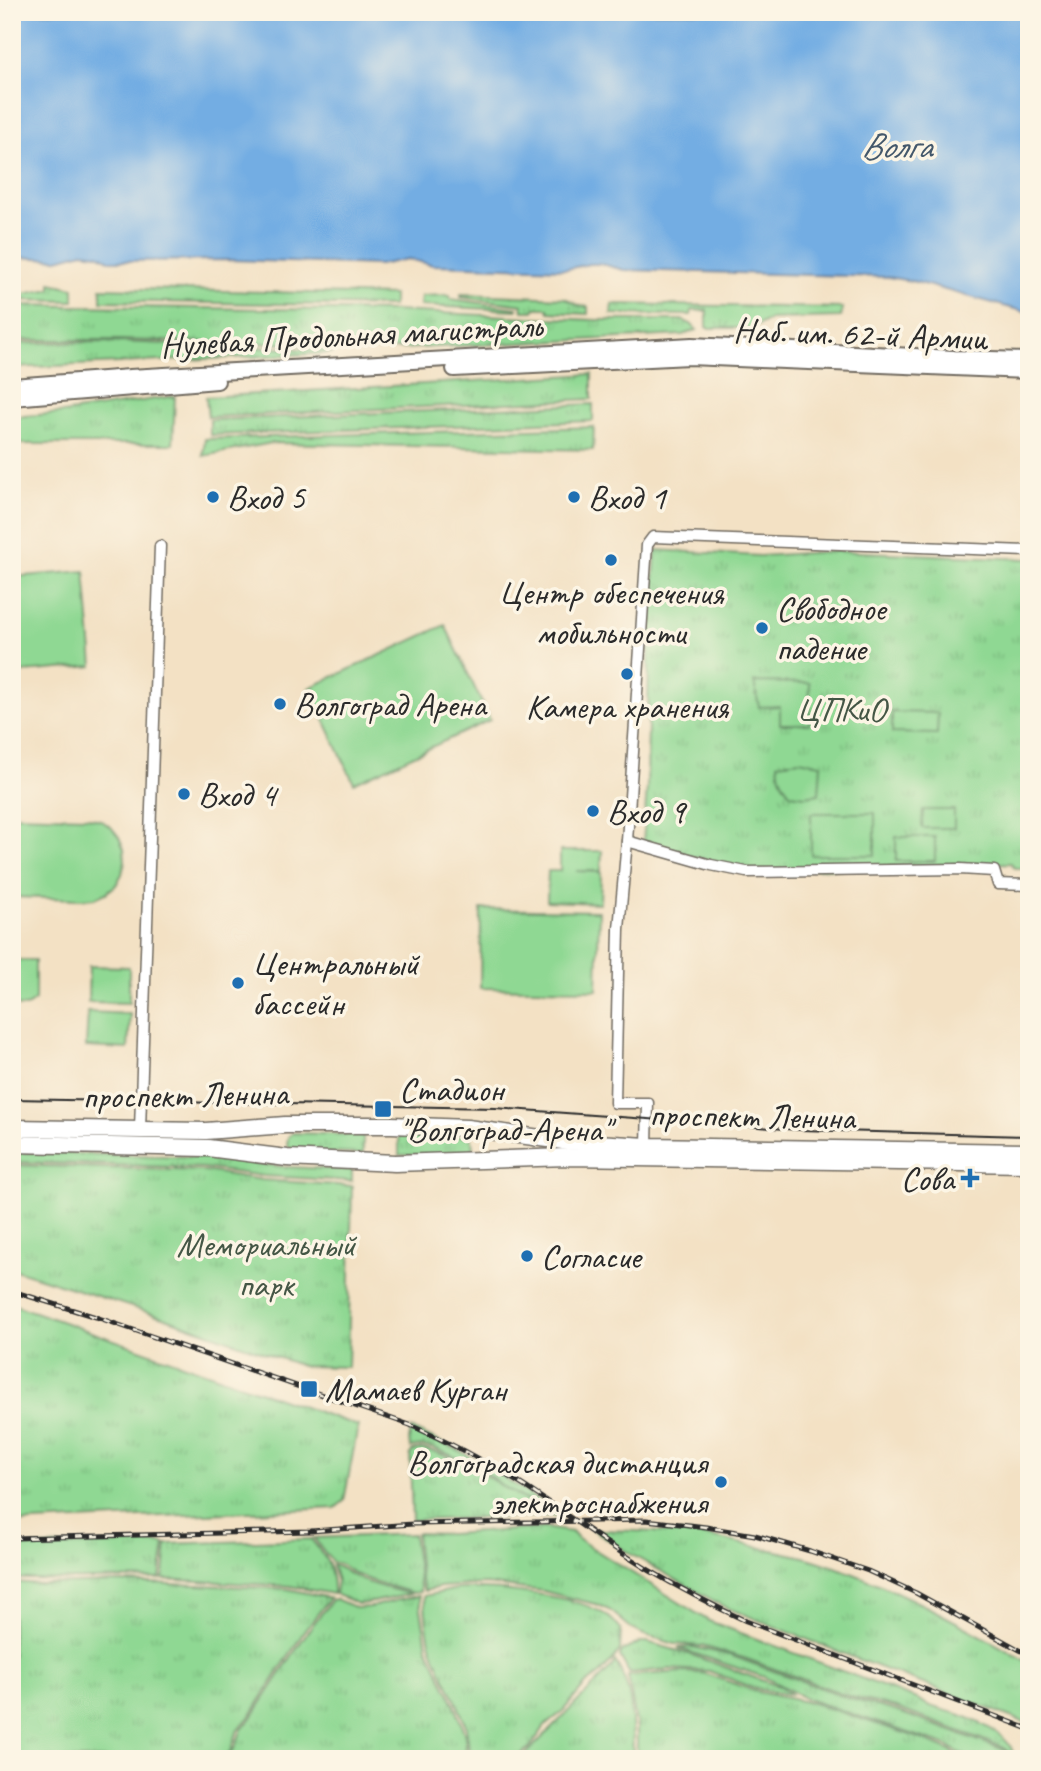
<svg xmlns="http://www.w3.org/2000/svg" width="1041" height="1771" font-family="Caveat,sans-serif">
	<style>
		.grass { fill: url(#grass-tufts); stroke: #5d825f; stroke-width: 2 }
		.pitch { fill: #8fd893; stroke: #5d825f; stroke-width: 2 }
		.water { fill: #73ade3; stroke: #4f6c87; stroke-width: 2 }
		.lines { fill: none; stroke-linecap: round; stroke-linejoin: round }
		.street-casing { stroke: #716b61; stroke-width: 13 }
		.secondary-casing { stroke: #716b61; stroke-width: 18 }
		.primary-casing { stroke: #716b61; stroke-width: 19 }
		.street { stroke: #fff; stroke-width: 10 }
		.secondary { stroke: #fff; stroke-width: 14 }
		.primary { stroke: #fff; stroke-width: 16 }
		.tram { stroke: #2b2b2b; stroke-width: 2 }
		.rail-casing { stroke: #2b2b2b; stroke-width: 5 }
		.rail { stroke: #fcf5e5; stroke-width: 2.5; stroke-dasharray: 8; stroke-linecap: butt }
		.poi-dot { fill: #1f6fb2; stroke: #fcf5e5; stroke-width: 2.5 }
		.labels { text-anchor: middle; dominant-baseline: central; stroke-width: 7; stroke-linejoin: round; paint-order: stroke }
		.street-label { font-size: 35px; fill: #2b2b2b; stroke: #fcf5e5 }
		.poi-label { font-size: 35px; fill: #2b2b2b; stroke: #fcf5e5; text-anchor: start }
		.park-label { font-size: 35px; fill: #445645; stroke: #fcf5e5 }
		.water-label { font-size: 37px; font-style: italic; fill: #44586b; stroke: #fcf5e5 }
	</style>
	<defs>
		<pattern id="grass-tufts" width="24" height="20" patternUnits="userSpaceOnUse" patternTransform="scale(1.75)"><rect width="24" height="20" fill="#8fd893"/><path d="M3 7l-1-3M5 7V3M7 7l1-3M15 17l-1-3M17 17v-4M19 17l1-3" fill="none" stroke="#7cba7f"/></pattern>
	</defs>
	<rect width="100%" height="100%" fill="#fcf5e5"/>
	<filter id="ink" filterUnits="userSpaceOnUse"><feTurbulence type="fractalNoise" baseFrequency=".0143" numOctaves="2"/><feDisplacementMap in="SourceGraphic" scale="14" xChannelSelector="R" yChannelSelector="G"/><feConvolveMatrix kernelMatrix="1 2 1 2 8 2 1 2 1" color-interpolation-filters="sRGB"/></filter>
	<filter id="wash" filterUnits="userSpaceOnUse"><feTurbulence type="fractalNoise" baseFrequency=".00686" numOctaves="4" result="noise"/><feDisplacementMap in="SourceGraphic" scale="28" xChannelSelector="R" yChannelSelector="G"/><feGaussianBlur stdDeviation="1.57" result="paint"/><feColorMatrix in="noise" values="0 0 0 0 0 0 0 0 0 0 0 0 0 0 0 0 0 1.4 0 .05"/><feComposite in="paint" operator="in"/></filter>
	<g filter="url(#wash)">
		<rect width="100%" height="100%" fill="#f3e1c4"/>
		<g class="grass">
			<path d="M51,283L74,288V301L12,300V296L51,289Z"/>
			<path d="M101,288L393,295V306L101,301Z"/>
			<path d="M461,294L565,298L580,306L588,307V314L549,312L548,308H535L534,311H523L522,305L461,297Z"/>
			<path d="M450,295V299L517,308V310L420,306L421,296Z"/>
			<path d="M612,304L843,308L841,317L771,319L752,328H707V311L692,310L691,315L611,314Z"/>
			<path d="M12,305L393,311L595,320H682L691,324L697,330L682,335L356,351L344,350L334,345L117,340H12Z"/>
			<path d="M118,342L328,350L332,353L12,368V343Z"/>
			<path d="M592,374V399L208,417L206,397Z"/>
			<path d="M175,396L173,444H12V417L63,413Z"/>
			<path d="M593,404V421L210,435V420Z"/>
			<path d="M594,427L593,450L272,443L203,456L205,439Z"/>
			<path d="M656,550L760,556L838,551L1029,559V868H1014L1011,863L751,871L643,844L647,787L649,650Z"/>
			<path d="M293,1133L363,1135V1154L295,1152L287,1145L288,1137Z"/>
			<path d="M399,1136H468L472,1140L473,1148L466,1155H399Z"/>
			<path d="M12,1152L205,1157L286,1167L352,1170V1181L263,1176L204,1168L12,1162Z"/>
			<path d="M12,1165L205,1171L262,1180L352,1186L348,1367L302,1366L163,1317L12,1269Z"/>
			<path d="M12,1304L358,1426L344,1501L335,1508L12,1523Z"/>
			<path d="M411,1429L458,1450L487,1466L563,1517L553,1516L501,1485L488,1474L462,1460L436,1449L423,1446L410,1448L409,1440Z"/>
			<path d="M422,1449L436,1452L468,1465L551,1516L412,1520L410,1454L413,1451Z"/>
			<path d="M545,1528L572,1532L578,1539L709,1621L919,1700C931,1709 947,1710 961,1715C977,1721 1009,1735 1013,1753L1010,1754L1003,1747L896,1708L852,1697L744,1658L702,1646L675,1644L642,1634L631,1628L611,1611L599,1605L543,1591L486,1584L440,1587L424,1591L420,1576L416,1533L449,1534Z"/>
			<path d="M594,1530C628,1531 662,1531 696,1535C712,1536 728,1541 743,1544C766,1549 789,1553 811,1559C889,1583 960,1623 1029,1663V1724L860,1660L725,1607L627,1552Z"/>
			<path d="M413,1534L420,1587V1592L413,1593L375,1582L355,1574L342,1565L332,1562L314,1538Z"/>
			<path d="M311,1539C327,1558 334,1569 333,1594L290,1586L162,1579L164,1575L167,1544Z"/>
			<path d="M163,1543L165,1544L160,1579C111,1577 61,1582 12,1578V1547Z"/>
			<path d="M332,1565C341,1567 345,1571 352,1575C369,1585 392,1589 411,1594L368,1603L358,1604L335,1594L337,1581Z"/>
			<path d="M12,1582L41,1584L122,1582L270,1588L288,1589L330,1598L305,1630L251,1715L238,1730L231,1750L225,1759H12Z"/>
			<path d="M457,1589C495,1588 580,1594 610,1618C614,1621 618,1626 621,1630L620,1650L611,1662L600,1674L586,1684L562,1712L546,1725L530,1747L515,1759H468C473,1716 443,1684 431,1645C426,1630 426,1612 424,1596Z"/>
			<path d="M419,1596L427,1647L456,1708L465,1736L466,1746L464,1759H227L235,1747L242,1729L251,1719L308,1631L332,1600L336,1599L356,1608L370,1607L398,1600Z"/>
			<path d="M641,1642H647L689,1654L780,1687L792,1695L757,1689L709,1671L669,1669L629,1673L620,1656L622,1651Z"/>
			<path d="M693,1647L729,1655L851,1699L896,1711L1002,1749L1010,1756L1014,1757L1013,1759H971L945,1745L807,1699L764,1677L678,1648Z"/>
			<path d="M615,1661C635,1690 632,1725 633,1759H521L612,1667Z"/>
			<path d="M680,1672L703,1673L758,1692L816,1704L916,1737L944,1748L965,1759H637V1727L628,1676Z"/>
		</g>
		<g class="pitch">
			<path d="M85,571L93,666L12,673V577Z"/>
			<path d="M445,625L490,720L354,783L309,688Z"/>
			<path d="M754,682L810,683L809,724H780V706L759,707Z"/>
			<path d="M892,712L938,713L937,734L892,733Z"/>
			<path d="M799,760L821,764L819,794L805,796L791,794C782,784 779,777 778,763Z"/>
			<path d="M923,810H954V828H922Z"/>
			<rect x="811" y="813" width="64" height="42"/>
			<path d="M12,815L88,817L100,820L111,827L119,837L124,849L125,861L122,874L116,885L106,893L95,898L82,899L12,897Z"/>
			<rect x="896" y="837" width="39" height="24"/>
			<path d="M560,851H602L601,871H576L601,872L600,903L547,901L548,871H560Z"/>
			<path d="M481,909L599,911L597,990L480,988Z"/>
			<path d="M12,960H35V1000L26,1007L12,1006Z"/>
			<path d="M89,966L129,967V1003L88,1002Z"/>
			<path d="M88,1012L130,1014L128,1049L86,1047Z"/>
		</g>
		<path class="water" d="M12,12H1029V313L916,282L888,277L624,270L601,264H589L567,269L433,265L408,259L379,265L230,260L111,261L98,254L83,252L58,259L12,257Z"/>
	</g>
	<g filter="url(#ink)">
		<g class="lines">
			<defs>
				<g id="street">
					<path d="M627,841L711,865L746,872L960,869L994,871L998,884L1029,885"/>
					<path d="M140,1129L160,546"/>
					<path d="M647,1146L648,1103H615L619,929L627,841L647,545L653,537L1029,551"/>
				</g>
				<g id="secondary">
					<path d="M454,369L689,357L1029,371"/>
					<path d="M12,386L130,377L692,345L954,358L1029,360"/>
					<path d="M12,398L217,381"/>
				</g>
				<g id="primary">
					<path d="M12,1128L206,1131L285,1125H392L467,1128L563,1141L647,1146L1029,1152"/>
					<path d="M12,1144L208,1148L287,1158L395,1163L567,1157L1029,1164"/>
				</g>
			</defs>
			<use href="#street" class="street-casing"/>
			<use href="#secondary" class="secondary-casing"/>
			<use href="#primary" class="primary-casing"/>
			<use href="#street" class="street"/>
			<use href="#secondary" class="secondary"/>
			<use href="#primary" class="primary"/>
			<path class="tram" d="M12,1099L495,1108L800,1130L1029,1136"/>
			<defs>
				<g id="rail">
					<path d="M12,1291L96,1317L410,1425C451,1443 490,1464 527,1488C568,1515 606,1544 647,1569C679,1588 712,1605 746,1621L1029,1729"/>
					<path d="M12,1538L311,1531L413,1524L595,1521L646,1520L706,1527L755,1535L810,1551L868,1571L916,1593L1029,1655"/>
				</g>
			</defs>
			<use href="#rail" class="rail-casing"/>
			<use href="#rail" class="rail"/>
		</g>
	</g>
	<g class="poi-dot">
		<circle cx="213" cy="497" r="7"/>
		<circle cx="574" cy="497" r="7"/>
		<circle cx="611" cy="560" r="7"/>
		<circle cx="762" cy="628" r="7"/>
		<circle cx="627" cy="674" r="7"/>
		<circle cx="280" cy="704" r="7"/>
		<circle cx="184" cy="794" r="7"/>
		<circle cx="593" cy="811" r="7"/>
		<circle cx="238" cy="983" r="7"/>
		<rect x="374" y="1100" width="18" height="18" rx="3.5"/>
		<path d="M966.5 1167.5h7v7h7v7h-7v7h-7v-7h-7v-7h7z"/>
		<circle cx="527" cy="1256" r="7"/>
		<rect x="300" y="1380" width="18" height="18" rx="3.5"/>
		<circle cx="721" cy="1482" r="7"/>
	</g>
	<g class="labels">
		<g class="street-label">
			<text transform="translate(860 334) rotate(2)">Наб. им. 62-й Армии</text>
			<text transform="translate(351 335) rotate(-3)">Нулевая Продольная магистраль</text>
			<text transform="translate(185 1095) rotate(-1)">проспект Ленина</text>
			<text transform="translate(752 1116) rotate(1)">проспект Ленина</text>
		</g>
		<g class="poi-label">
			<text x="227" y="497">Вход 5</text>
			<text x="588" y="497">Вход 1</text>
			<text x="611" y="592" text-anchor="middle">Центр обеспечения<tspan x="611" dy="40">мобильности</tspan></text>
			<text x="776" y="608">Свободное<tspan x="776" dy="40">падение</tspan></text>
			<text x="294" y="704">Волгоград Арена</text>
			<text x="627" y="706" text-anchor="middle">Камера хранения</text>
			<text x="198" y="794">Вход 4</text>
			<text x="607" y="811">Вход 9</text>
			<text x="252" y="963">Центральный<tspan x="252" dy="40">бассейн</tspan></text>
			<text x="399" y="1089">Стадион<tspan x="399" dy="40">"Волгоград-Арена"</tspan></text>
			<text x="954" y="1178" text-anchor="end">Сова</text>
			<text x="541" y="1256">Согласие</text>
			<text x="325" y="1389">Мамаев Курган</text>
			<text x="707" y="1462" text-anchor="end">Волгоградская дистанция<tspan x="707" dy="40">электроснабжения</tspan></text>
		</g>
		<g class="park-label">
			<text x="841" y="709">ЦПКиО</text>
			<text x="266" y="1244">Мемориальный<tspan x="266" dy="40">парк</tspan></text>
		</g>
		<g class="water-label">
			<text x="896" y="145">Волга</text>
		</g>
	</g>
	<rect width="1041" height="1771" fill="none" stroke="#fcf5e5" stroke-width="42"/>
</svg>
